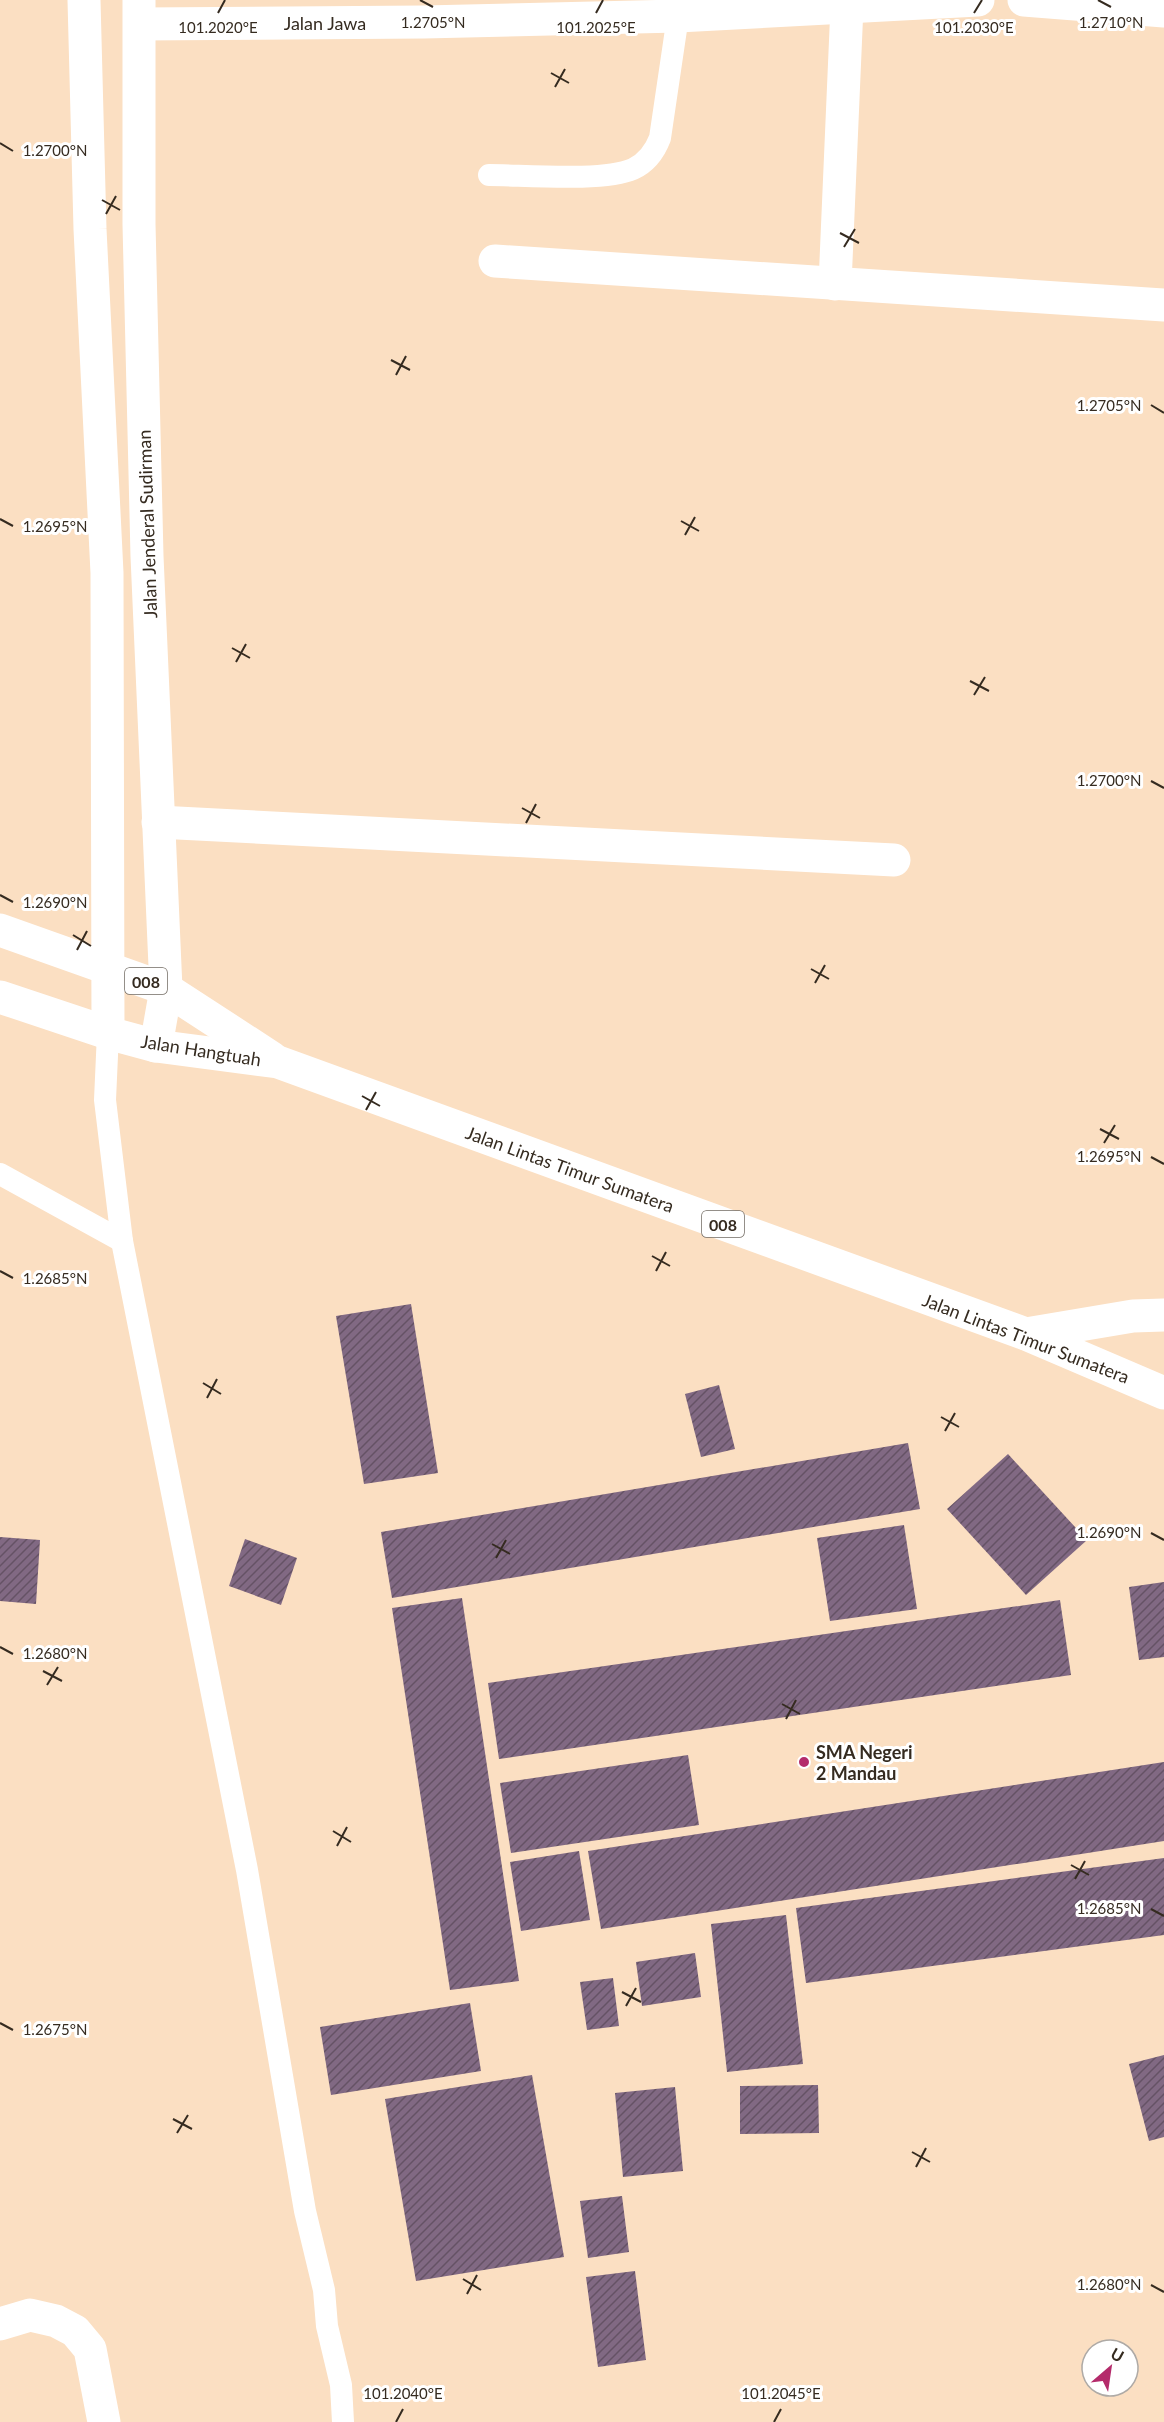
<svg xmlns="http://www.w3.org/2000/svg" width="1164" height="2422" font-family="Lato,sans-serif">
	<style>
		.building { fill: url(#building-hatch) }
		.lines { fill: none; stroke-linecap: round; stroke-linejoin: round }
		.service { stroke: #fff; stroke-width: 22 }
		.minor { stroke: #fff; stroke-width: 33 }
		.tertiary { stroke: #fff; stroke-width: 33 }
		.trunk { stroke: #fff; stroke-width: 33 }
		.ticks { fill: none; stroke: #352b20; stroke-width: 2 }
		.poi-dot { fill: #b42b6b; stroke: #fff; stroke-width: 2 }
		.labels { text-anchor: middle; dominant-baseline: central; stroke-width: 6; stroke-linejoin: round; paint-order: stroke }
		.shield { fill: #fff; stroke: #726b63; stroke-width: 1.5 }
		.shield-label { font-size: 16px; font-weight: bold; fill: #352b20 }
		.street-label { font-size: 18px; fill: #352b20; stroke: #fff }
		.poi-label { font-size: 18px; font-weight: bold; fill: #352b20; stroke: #fff; text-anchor: start }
		.ticks-label { font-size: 15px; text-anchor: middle; fill: #352b20; stroke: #fff; stroke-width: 6; stroke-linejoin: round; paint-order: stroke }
	</style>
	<defs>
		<pattern id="building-hatch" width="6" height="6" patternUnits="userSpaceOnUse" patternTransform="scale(1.5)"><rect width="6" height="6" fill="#816983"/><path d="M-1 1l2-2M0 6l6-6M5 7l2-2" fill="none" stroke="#655265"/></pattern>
	</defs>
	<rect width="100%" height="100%" fill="#fbdfc2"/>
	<g class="building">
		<path d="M411,1304L438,1473L364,1484L336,1316Z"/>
		<path d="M719,1385L735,1449L701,1457L685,1394Z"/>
		<path d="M908,1443L920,1509L392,1598L381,1532Z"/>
		<path d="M1008,1454L1087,1540L1026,1595L947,1509Z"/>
		<path d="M904,1525L917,1609L830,1621L817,1538Z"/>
		<path d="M0,1537L40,1540L36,1604L0,1601Z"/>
		<path d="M245,1539L297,1558L281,1605L229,1586Z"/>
		<path d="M1164,1582V1657L1139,1660L1129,1587Z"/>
		<path d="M462,1598L519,1981L450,1990L392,1608Z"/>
		<path d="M1060,1600L1071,1675L499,1759L488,1683Z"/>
		<path d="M688,1755L699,1825L511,1853L500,1783Z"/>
		<path d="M1164,1762V1841L601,1929L588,1851Z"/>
		<path d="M579,1851L590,1920L521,1931L510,1862Z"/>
		<path d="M1164,1858V1935L806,1983L796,1908Z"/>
		<path d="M786,1915L803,2064L727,2072L711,1924Z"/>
		<path d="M695,1953L701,1997L642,2006L636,1962Z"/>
		<path d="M613,1978L619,2026L587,2030L580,1982Z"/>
		<path d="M470,2003L481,2071L331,2095L320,2027Z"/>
		<path d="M1164,2055V2137L1149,2141L1129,2064Z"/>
		<path d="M532,2075L564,2257L416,2281L385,2099Z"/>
		<path d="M818,2085L819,2133L740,2134V2086Z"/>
		<path d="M675,2087L683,2171L623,2177L615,2093Z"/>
		<path d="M622,2196L629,2252L588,2258L580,2201Z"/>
		<path d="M635,2271L646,2360L598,2367L586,2277Z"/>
	</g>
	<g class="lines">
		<g class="service">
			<path d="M489,175C523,175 604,182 633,169C646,163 655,151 660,138L678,16"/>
			<path d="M108,1033L105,1100L122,1241L247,1870L305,2211L324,2290L327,2326L341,2385L343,2422"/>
			<path d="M0,1174L122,1241"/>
		</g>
		<g class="minor">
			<path d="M1024,0L1164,11"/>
			<path d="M140,24L424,22L678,16L978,0"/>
			<path d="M495,261L1164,305"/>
			<path d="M835,284L847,6"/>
			<path d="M158,822L894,860"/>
			<path d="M1026,1334L1133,1316L1164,1315"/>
			<path d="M0,2324L30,2315L56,2321L75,2331L90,2349L104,2422"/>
		</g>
		<g class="tertiary">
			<path d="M84,0L90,229L107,573L108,1033"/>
			<path d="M139,0V224L147,556L166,989L156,1046"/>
		</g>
		<g class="trunk">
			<path d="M0,930L166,989L272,1058"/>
			<path d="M0,997L108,1033L156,1046L278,1062L1026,1334L1164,1393"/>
		</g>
	</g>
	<path class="ticks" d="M420,0L433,7M1098,0L1111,7M218,13L225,0M596,13L603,0M974,13L982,0M551,73L569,83M555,87L565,69M0,143L13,151M102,200L120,210M106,214L116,196M840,233L859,243M844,247L855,229M391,360L410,370M396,375L406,356M1151,405L1164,413M0,519L13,526M681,521L699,531M685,535L695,517M232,648L250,658M236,662L246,644M970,681L989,691M974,695L985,677M1151,781L1164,788M522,808L540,818M526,823L536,804M0,895L13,902M73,935L91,946M77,950L87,931M811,969L829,979M815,983L825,965M362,1096L380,1106M366,1110L376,1092M1100,1129L1119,1139M1104,1143L1115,1125M1151,1157L1164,1164M652,1256L670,1266M0,1271L13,1278M656,1271L666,1252M203,1383L221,1394M207,1398L217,1379M941,1417L959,1427M945,1431L955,1413M1151,1533L1164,1540M492,1544L510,1554M496,1558L506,1540M0,1647L13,1654M43,1671L62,1681M47,1685L58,1667M782,1704L800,1714M786,1719L796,1700M333,1831L351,1842M337,1846L347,1827M1071,1865L1089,1875M1075,1879L1085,1861M1151,1909L1164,1916M622,1992L641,2002M626,2006L636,1988M0,2023L13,2030M173,2119L192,2129M177,2133L188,2115M912,2152L930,2162M916,2167L926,2148M463,2279L481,2290M1151,2285L1164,2292M467,2294L477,2275M396,2422L403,2409M774,2422L781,2409"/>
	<circle class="poi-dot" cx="804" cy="1762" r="6"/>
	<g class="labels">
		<g class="shield">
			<rect x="125" y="968" width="42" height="26" rx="4.5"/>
			<rect x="702" y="1211" width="42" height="26" rx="4.5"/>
		</g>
		<g class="shield-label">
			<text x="146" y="981">008</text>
			<text x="723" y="1224">008</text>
		</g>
		<g class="street-label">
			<text x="325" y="23">Jalan Jawa</text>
			<text transform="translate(147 524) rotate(-92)">Jalan Jenderal Sudirman</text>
			<text transform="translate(201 1050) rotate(9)">Jalan Hangtuah</text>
			<text transform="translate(570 1169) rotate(20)">Jalan Lintas Timur Sumatera</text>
			<text transform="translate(1026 1338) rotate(21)">Jalan Lintas Timur Sumatera</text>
		</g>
		<g class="poi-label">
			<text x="816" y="1752">SMA Negeri<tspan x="816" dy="21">2 Mandau</tspan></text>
		</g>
	</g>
	<g class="ticks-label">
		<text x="433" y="28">1.2705°N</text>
		<text x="1111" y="28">1.2710°N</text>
		<text x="218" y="33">101.2020°E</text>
		<text x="596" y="33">101.2025°E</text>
		<text x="974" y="33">101.2030°E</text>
		<text x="55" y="156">1.2700°N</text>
		<text x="1109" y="411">1.2705°N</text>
		<text x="55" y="532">1.2695°N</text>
		<text x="1109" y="786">1.2700°N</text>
		<text x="55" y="908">1.2690°N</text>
		<text x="1109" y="1162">1.2695°N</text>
		<text x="55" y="1284">1.2685°N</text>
		<text x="1109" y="1538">1.2690°N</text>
		<text x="55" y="1659">1.2680°N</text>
		<text x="1109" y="1914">1.2685°N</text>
		<text x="55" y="2035">1.2675°N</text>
		<text x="1109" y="2290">1.2680°N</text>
		<text x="403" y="2399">101.2040°E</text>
		<text x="781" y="2399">101.2045°E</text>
	</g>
	<g transform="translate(1110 2368) rotate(29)"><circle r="28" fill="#ffffff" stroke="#aeaaa6" stroke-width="1.5"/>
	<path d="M0-4.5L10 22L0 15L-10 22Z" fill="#b42b6b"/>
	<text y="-9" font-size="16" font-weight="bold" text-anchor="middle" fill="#352b20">U</text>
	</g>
</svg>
